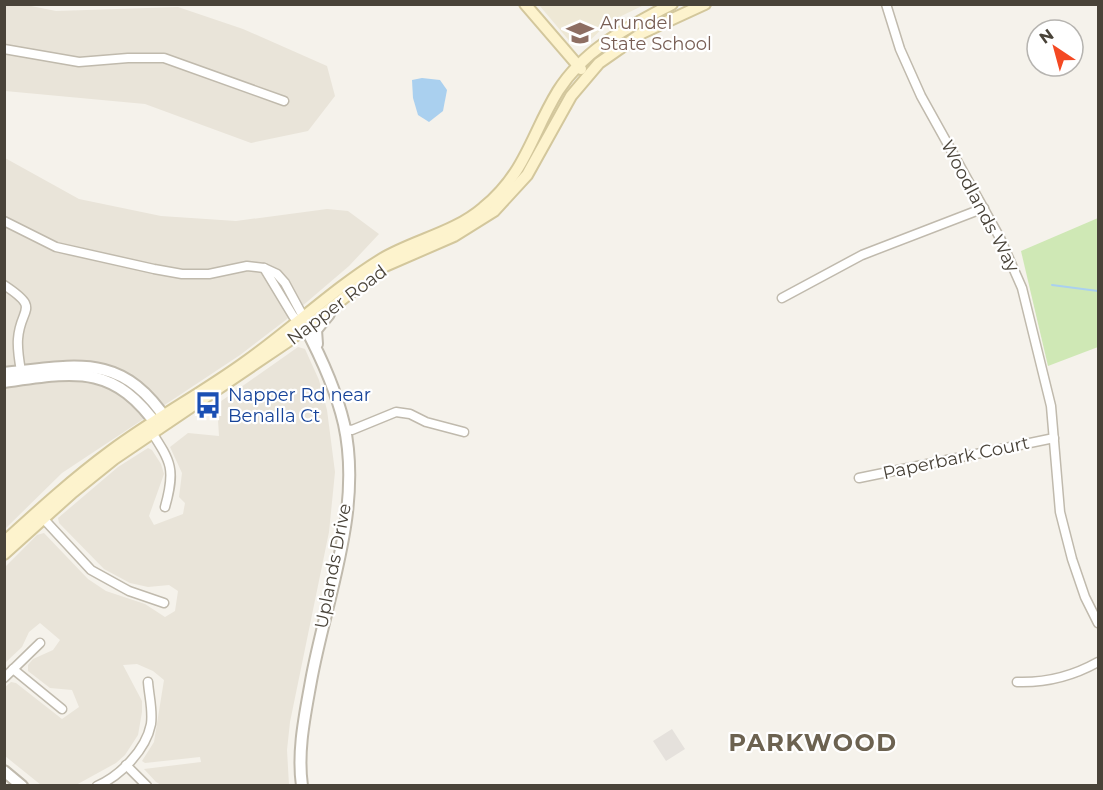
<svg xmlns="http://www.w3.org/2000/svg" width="1103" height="790" font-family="Montserrat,sans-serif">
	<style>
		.residential { fill: #e9e4d9 }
		.industrial { fill: #e5e1dc }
		.education { fill: #eee8d5 }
		.green { fill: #cfe8b5 }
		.water { fill: #aad0ef }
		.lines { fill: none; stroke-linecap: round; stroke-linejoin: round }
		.stream { stroke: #aad0ef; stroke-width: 2 }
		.minor-casing { stroke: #c0baad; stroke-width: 11 }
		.tertiary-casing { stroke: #c0baad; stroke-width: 14 }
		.secondary-casing { stroke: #d3c79c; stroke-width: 14 }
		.minor { stroke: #fff; stroke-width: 8 }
		.tertiary { stroke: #fff; stroke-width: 10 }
		.secondary { stroke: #fdf3cd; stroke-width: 10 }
		.labels { text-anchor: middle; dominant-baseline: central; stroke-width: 4.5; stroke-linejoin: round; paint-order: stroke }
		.education-label { font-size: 18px; fill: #785e54; stroke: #fff; text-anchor: start }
		.street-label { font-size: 18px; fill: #494339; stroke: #fff }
		.transit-label { font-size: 18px; fill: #164399; stroke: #fff; text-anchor: start }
		.district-label { font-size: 24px; font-weight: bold; letter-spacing: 1.5px; fill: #6c6250; stroke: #fff }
	</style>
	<rect width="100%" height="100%" fill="#f5f2eb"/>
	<g class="residential">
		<path d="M5,5H26L56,11L178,7L243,29L327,66L335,96L308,131L251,143L145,104L5,91Z"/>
		<path d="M5,158L79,199L161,216L236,221L327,209L348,211L379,234L349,266L287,319L240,355L62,473L5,529Z"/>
		<path d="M298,347L305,349L319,380L327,410L335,472L329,532L290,722L287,750L289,785L163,786L156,782L144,769L201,762L200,757L145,763L142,761L154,742L164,680L153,671L137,664L123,665L142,701V712L138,735L125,755L116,763L76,785H41L5,756V687L11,682L16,683L62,719L79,707L72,690L50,688L28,671V665L33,659L53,650L60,640L40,623L29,632L22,647L5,663V567L37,535L44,533L88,579L106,591L145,604L165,617L175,611L178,591L169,585L148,587L130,583L104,569L59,523L58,518L118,467L148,448L152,450L161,464L164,474L149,516L154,525L183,514L185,503L179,497L182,473L170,447L188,433L219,436L217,404Z"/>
	</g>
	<path class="industrial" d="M672,729L685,749L666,761L653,741Z"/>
	<path class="education" d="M539,5H644L609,22L585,45L572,44Z"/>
	<path class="green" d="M1098,218V347L1048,366L1021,251Z"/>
	<path class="water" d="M422,78L440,80L447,90L443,111L429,122L418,115L413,98L412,80Z"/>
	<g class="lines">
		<path class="stream" d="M1052,285L1098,291"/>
		<defs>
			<g id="minor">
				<path d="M886,4L900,49L921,96L1000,238L1022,288L1051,406L1060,512L1072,559L1085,597L1098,623"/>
				<path d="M4,49L79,62L128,58H164L284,101"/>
				<path d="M4,221L56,247L154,269L182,274H209L247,266L264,268L277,274L285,283L305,320"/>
				<path d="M264,268L293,316L301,325"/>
				<path d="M4,285C42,310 20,307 18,339C17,351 20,365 22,377"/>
				<path d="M782,298L862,255L984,208"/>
				<path d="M149,428C171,462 176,468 165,507"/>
				<path d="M345,429L352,430L396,412L410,414L426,422L464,432"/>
				<path d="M859,478L1054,438"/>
				<path d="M40,515L91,570L129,591L164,603"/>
				<path d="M13,669L62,709"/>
				<path d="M4,678L40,643"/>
				<path d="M1017,682C1046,683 1073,676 1098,662"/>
				<path d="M126,765L147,786"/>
				<path d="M97,786C120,776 146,750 151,724C153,710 149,696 148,682"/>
			</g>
			<g id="tertiary">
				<path d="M317,344L316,330L329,314"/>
				<path d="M4,373C78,365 122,352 168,422"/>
				<path d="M4,382C76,372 113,363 159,428"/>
				<path d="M4,771L22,786"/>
				<path d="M302,786C297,751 305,715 311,681C326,598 363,510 344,424C336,390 321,357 305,327"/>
			</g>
			<g id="secondary">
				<path d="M525,4L581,69"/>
				<path d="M4,542C39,510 73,479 111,451C154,419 201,394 244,363C291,330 333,289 382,259C414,240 454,233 483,208C526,173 531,135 558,91C585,48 629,27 672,4"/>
				<path d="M4,554L73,492L114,459L287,342L385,266L454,236L494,211L527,175L571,96L599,63L642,33L705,4"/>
			</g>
		</defs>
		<use href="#minor" class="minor-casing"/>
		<use href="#tertiary" class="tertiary-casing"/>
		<use href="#secondary" class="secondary-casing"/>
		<use href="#minor" class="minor"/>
		<use href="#tertiary" class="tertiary"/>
		<use href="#secondary" class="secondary"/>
	</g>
	<defs>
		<symbol id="school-bare" viewBox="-9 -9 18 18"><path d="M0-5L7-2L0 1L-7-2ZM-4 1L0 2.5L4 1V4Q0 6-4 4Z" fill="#8d6e63" stroke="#fff" stroke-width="2.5" paint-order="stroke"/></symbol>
		<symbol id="bus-bare" viewBox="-9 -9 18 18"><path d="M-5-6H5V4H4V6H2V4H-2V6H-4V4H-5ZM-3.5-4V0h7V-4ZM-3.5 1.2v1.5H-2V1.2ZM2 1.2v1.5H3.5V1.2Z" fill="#1a4fb4" stroke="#fff" stroke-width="2.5" paint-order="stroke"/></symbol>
	</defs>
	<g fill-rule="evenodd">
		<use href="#school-bare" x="561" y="14" width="38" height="38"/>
		<use href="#bus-bare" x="189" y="386" width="38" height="38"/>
	</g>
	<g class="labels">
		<g class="education-label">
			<text x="600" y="23">Arundel<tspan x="600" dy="21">State School</tspan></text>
		</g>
		<g class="street-label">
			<text transform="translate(980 206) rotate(62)">Woodlands Way</text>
			<text transform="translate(337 305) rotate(-37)">Napper Road</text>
			<text transform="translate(956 458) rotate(-12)">Paperbark Court</text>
			<text transform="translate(333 566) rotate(-79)">Uplands Drive</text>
		</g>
		<g class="transit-label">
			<text x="228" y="395">Napper Rd near<tspan x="228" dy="21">Benalla Ct</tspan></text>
		</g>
		<g class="district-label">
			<text x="813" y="742">PARKWOOD</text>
		</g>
	</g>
	<rect width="1103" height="790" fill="none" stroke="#494339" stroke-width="12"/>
	<g transform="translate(1055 48) rotate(324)"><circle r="28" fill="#ffffff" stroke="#b6b4b0" stroke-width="1.5"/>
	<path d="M0-4.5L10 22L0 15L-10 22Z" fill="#f44923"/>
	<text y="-9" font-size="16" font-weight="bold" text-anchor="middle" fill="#494339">N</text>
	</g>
</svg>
